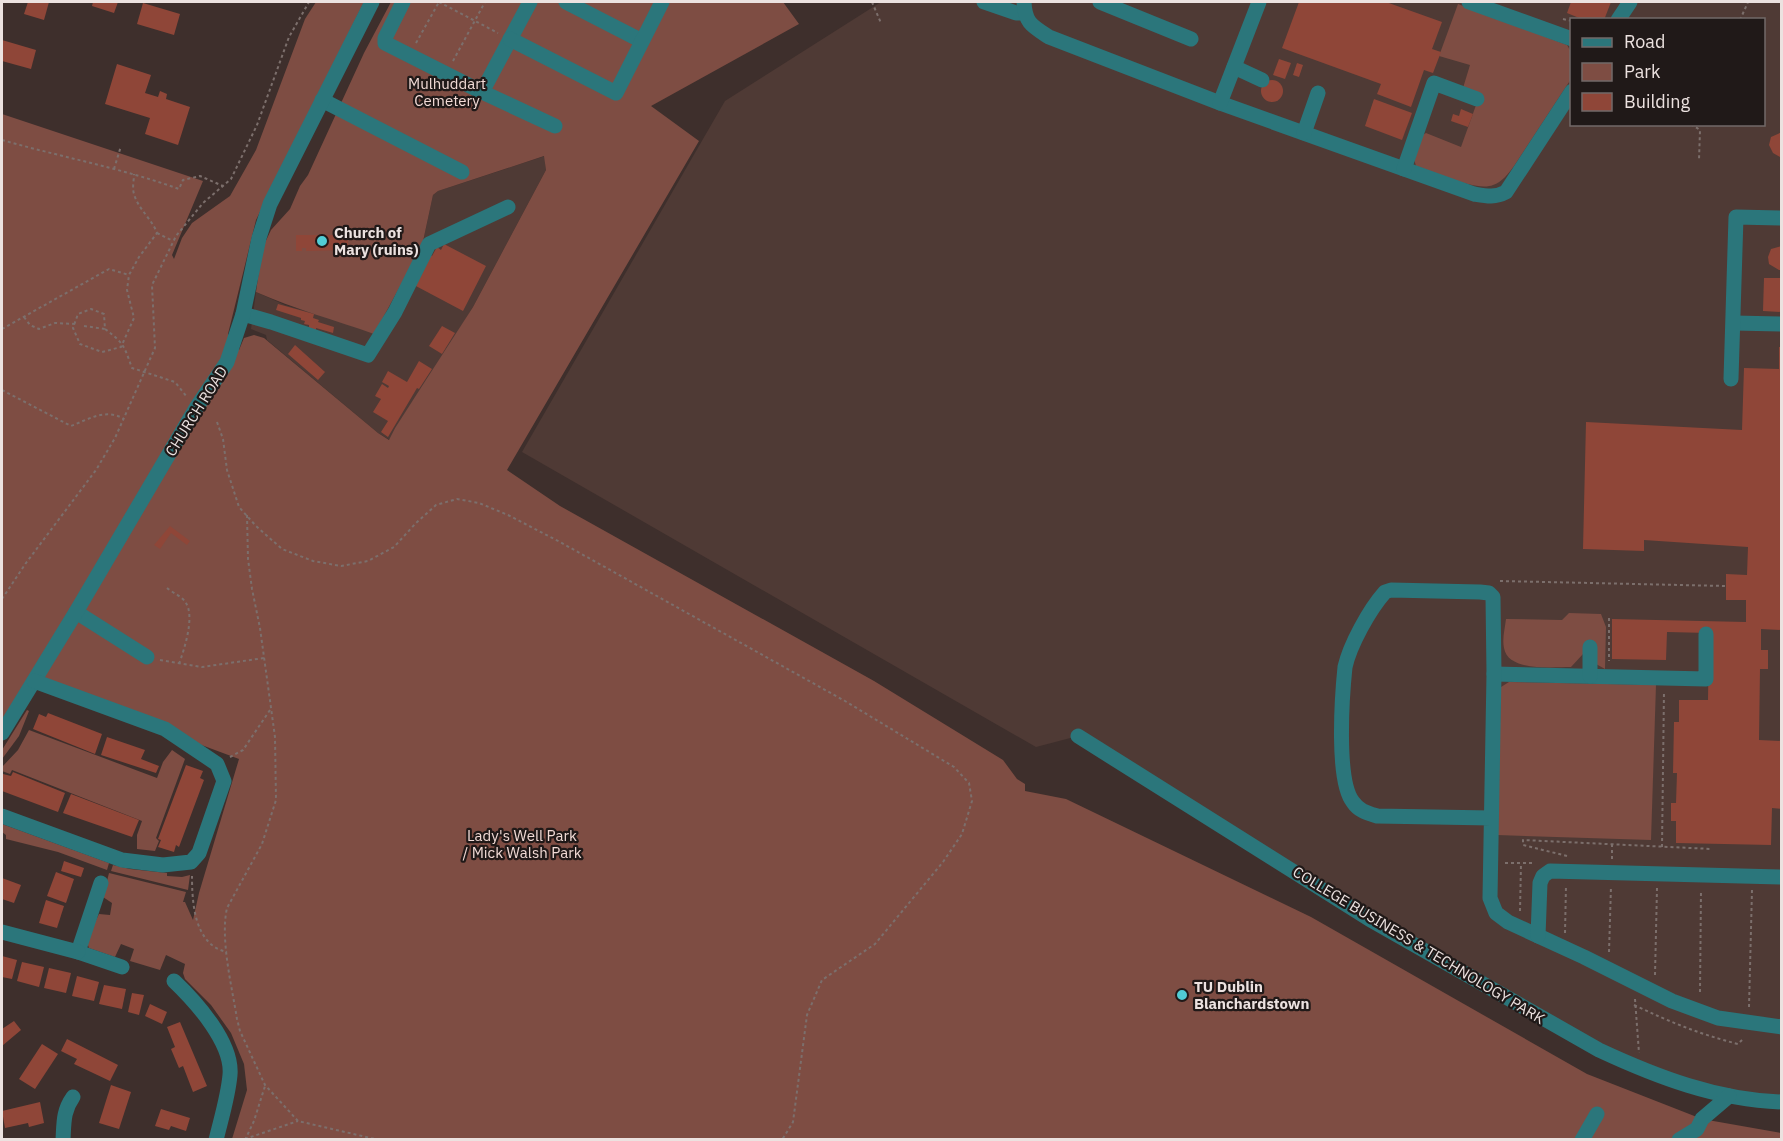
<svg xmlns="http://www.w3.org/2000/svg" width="1783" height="1141" font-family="'IBM Plex Sans',sans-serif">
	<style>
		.built { fill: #4f3a35; fill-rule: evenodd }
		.green { fill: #7e4d43 }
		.building { fill: #8f4638 }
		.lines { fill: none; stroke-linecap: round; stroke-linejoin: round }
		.path { stroke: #7c6f6c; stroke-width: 2; stroke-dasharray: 3 3; stroke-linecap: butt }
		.minor { stroke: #2b767b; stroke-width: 15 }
		.poi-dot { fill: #51ccd4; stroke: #201918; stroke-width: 2 }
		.labels { text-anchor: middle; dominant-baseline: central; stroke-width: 4.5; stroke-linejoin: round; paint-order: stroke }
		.park-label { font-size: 15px; fill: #f2dbd6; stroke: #201918 }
		.poi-label { font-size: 15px; font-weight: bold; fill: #ece2e0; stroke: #201918; text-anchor: start }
		.street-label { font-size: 15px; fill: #ece2e0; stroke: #201918 }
	</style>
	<rect width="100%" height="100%" fill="#3e2f2c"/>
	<g class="built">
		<path d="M881,2H1781V1102L1729,1096L1599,1050L1078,736L1036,747L522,452L725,101ZM1572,20H1764V124H1572Z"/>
		<path d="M545,156L546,170L473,307L418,397L413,401L395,428L390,440L378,433L267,340L266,335L251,329L256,292L285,305L324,316L422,246L433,195L438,191Z"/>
	</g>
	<g class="green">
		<path d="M316,2H364L256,220L228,334L239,350L244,338L254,335L264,338L378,433L389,440L395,428L473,307L546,170L544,156L438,191L433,195L422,246L374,334C335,320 294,309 256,292L262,249L271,230L290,209L300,186L308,175L364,53L391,2H783L799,24L651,106L699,141L507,470L560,506L874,681L1003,760L1017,779L1025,784V791L1066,799L1311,917L1587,1074L1702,1119L1781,1133V1139H232L247,1090L244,1064L231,1033L211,1005L185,979L183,973L185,964L166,955L160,970L130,961L134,949L121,944L115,957L89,948L86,940L99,914L110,915L112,903L103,897L109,873L186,892L183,902H185L193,920L199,893L239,759L38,684L2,739V114L203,181L172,255L174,259L182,238L192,223L230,196L256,150L305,19Z"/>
		<path d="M1458,4L1567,45L1571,52V79L1514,166C1508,174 1502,182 1493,185C1477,192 1434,172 1416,166L1414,159L1421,136L1426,133L1461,147L1480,94L1463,88L1470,65L1439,56Z"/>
		<path d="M1569,613L1601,614L1606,627L1605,669L1596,664L1594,645H1583V654L1571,667C1553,667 1508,672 1504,648C1502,639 1505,628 1506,619L1562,620Z"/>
		<path d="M1509,682L1656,685L1651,840L1497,835L1501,687Z"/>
		<path d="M27,710L29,711L19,736L2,759V750Z"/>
		<path d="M29,730L157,778L163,762L172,750L185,759L156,838L159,841L155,851L137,849V835L142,821L12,770L10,774L2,771V767L18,750Z"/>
		<path d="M2,824L109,863L107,870L58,852L6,839V835L2,832Z"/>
		<path d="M113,865L130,869L167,873V876L182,877L190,875L188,890L111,871Z"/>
	</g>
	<g class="building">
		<path d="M28,2H49L44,20L24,14Z"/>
		<path d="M93,2H118L114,13L92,6Z"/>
		<path d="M1299,2H1386L1442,22L1432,49L1441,52L1433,73L1424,70L1411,107L1377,94L1381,84L1282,48Z"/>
		<path d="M1571,2H1611L1604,20H1584L1567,13Z"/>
		<path d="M143,3L180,14L174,35L137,24Z"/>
		<path d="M2,40L36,50L31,69L2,61Z"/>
		<path d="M1279,59L1291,63L1285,79L1273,75Z"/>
		<path d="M1297,63L1303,65L1299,77L1293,75Z"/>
		<path d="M117,64L151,75L145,93L158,97L160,91L167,94L166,99L190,107L178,145L145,134L150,118L105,104Z"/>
		<circle cx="1272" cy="91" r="11"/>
		<path d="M1374,99L1412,113L1402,140L1365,126Z"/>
		<path d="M1461,109L1473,114L1468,127L1451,121L1453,114L1459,116Z"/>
		<path d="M1782,132V156L1780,157L1773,153L1769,145L1771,137Z"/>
		<path d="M296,235H348V250L306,251V248H302V251H296Z"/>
		<path d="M444,244L486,266L463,311L414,285L430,255L432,256L437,247L441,250Z"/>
		<path d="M1782,246V270H1779L1769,264L1768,257L1771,249Z"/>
		<path d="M1764,278H1782V312L1763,311Z"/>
		<path d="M278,304L314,314L313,318L319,320L318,322L334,327L333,333L316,328V330L309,328V325L304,324L305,321L301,320V318L276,310Z"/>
		<path d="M442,326L455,333L442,354L429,346Z"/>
		<path d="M295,345L325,372L318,380L288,354Z"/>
		<path d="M1779,347H1782V630L1761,629V650H1768V669H1760L1759,740L1782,741V809L1772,808L1771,845L1676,843V821H1671V803H1676L1677,773H1673L1674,722H1679V700H1708L1709,633L1667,632L1666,660L1612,659V619L1746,622V600H1726V574L1747,575L1748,547L1644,540V551L1583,549L1586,422L1742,430L1744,368L1779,369Z"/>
		<path d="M419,361L432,369L419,389L417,388L388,437L381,432L388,421L373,412L381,399L375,396L382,384L388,388L389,386L382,382L388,371L407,382Z"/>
		<path d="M170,526L190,541L187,545L171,533L160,549L154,545Z"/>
		<path d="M48,713L102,734L95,754L33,729L39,714L46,717Z"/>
		<path d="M107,737L145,750L141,759L159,766L156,773L101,755Z"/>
		<path d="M186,765L203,771L200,778L204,780L179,847L176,845L174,852L158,847L161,840L158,839Z"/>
		<path d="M13,772L65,793L58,812L2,791L3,774L11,776Z"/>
		<path d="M71,794L139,820L132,837L63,813Z"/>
		<path d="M64,861L84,868L81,877L61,871Z"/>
		<path d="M56,872L74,879L66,903L47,896Z"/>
		<path d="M2,878L21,885L14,903L2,899Z"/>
		<path d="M46,900L64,906L57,928L39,923Z"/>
		<path d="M2,956L17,960L12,979L2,977Z"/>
		<path d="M22,962L44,967L39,987L17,981Z"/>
		<path d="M49,968L71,973L66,993L44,988Z"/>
		<path d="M77,976L99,982L94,1001L72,996Z"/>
		<path d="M104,985L126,989L122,1009L99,1004Z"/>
		<path d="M132,993L144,995L139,1015L128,1012Z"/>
		<path d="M150,1004L167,1012L162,1024L145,1016Z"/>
		<path d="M14,1021L21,1030L2,1046V1029Z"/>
		<path d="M180,1022L207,1086L193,1092L183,1066L179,1068L171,1049L175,1047L167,1027Z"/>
		<path d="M67,1039L118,1065L110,1081L74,1064L77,1059L61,1051Z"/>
		<path d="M42,1044L58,1054L35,1089L19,1079Z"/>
		<path d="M111,1085L131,1092L119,1129L99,1123Z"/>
		<path d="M40,1102L44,1123L29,1127L28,1123L5,1128L2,1111Z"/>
		<path d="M161,1109L190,1118L186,1131L171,1126L169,1130L155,1126Z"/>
	</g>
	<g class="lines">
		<g class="path">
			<path d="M439,2L498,33"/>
			<path d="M872,2L881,23"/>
			<path d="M1563,19L1572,21"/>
			<path d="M1740,20L1748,2"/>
			<path d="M416,43L439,2"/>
			<path d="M453,61L485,2"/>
			<path d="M1691,124L1700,130L1699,160"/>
			<path d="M2,140C61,157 121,168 179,189L183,180L200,176L223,186"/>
			<path d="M114,169L121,146"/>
			<path d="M157,233L173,241"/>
			<path d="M24,317L30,325L39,329L55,323L75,324"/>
			<path d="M84,326L105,329L104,314L91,309L78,314L73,328L80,344L102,352L121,347L134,318L127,290L129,275L139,257L157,233C152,219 138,209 134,194C132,188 134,180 134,174"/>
			<path d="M2,329L109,269L129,275"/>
			<path d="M105,329C124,343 124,346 132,368L175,382L187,397"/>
			<path d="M2,390L71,426C89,419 106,408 124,419"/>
			<path d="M217,422L223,439L227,470L239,507L256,526L282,549L313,561L341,566L368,561L394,547L416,523L436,505L457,499L479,503L508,515L560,542L845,701L954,767L969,783L972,801L962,834L943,862L875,944L822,980L807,1015L793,1122L782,1140"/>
			<path d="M247,515L248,559L252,589L260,628L275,737L276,800L262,844L227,908C220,939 232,987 237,1019L240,1031L265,1085L298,1121L379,1140"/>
			<path d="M1500,581L1725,586"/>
			<path d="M167,588C173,593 183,597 186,603C195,617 184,650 179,664"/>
			<path d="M2,599L26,563L96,470L115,438L155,348L152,285L176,236L203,203L231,179L257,125L289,37L309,2"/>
			<path d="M1609,618V661"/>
			<path d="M160,660L202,667L264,658"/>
			<path d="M230,757L243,750L270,710"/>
			<path d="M1612,844V859"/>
			<path d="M1662,847L1664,691"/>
			<path d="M1567,856L1523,845V840L1712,849"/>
			<path d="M1505,863H1535"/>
			<path d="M192,876C192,902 194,945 227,952"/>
			<path d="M1520,911L1521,863"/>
			<path d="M1565,933L1566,885"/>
			<path d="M1609,952L1611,886"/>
			<path d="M1655,975L1657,888"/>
			<path d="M1700,992L1701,890"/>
			<path d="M1635,999L1639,1053"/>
			<path d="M1634,1005C1670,1022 1699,1034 1738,1044L1744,1038"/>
			<path d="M1749,1007L1752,890"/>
			<path d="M245,1139L298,1121"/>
			<path d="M245,1140L254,1121L265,1086"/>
		</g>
		<g class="minor">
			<path d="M403,2L385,38V43L482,92L530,2"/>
			<path d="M566,2L642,41"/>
			<path d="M984,2L1016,13H1025"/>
			<path d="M1024,2C1025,23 1032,26 1049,37L1220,103L1474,194C1486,196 1495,198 1506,192L1572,91"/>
			<path d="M1100,2L1191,39"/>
			<path d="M1469,2L1572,39"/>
			<path d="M1618,20L1630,2"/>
			<path d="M510,39L616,93L662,2"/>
			<path d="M1234,67L1262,80"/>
			<path d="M482,92L555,126"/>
			<path d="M322,100L462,172"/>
			<path d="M1220,103L1259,2"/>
			<path d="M1304,133L1318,93"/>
			<path d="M1404,169L1434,83L1477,99"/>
			<path d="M243,314L271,322L368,355L395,312L429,244L508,207"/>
			<path d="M1734,323L1782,324"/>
			<path d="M1731,379L1736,217L1782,218"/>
			<path d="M76,612L147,657"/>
			<path d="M1494,674L1706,679V634"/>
			<path d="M1590,676V647"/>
			<path d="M2,733L76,612L196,408L227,362L243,314L259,238L270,204L372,2"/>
			<path d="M1078,736L1369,919L1599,1050C1657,1077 1717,1100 1782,1102"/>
			<path d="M2,816L122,860L163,865L191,862L199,853L224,781L217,764L165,729L34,681"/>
			<path d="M1491,818L1377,816C1367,813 1359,811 1353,802C1336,781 1342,696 1345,667C1350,645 1369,610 1385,592L1391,590L1480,592L1489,593L1493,597L1494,674L1490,898L1496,913L1508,922L1584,957L1672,1001L1718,1018L1782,1027"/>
			<path d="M101,883L78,952L122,967"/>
			<path d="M2,932L78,952"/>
			<path d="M1538,936L1540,883L1543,876L1550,871L1782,877"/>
			<path d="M174,981C196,1002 233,1043 230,1075C228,1097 221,1119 216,1140"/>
			<path d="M63,1140C64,1123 63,1111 73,1097"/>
			<path d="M1582,1140L1597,1114"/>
			<path d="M1679,1140L1697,1129L1702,1119L1729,1096"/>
		</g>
	</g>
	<g class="poi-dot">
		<circle cx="322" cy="241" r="6"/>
		<circle cx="1182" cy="995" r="6"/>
	</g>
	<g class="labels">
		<g class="park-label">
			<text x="447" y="83">Mulhuddart<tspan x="447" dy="17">Cemetery</tspan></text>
			<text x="522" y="835">Lady's Well Park<tspan x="522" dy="17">/ Mick Walsh Park</tspan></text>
		</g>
		<g class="poi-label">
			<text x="334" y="232">Church of<tspan x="334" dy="17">Mary (ruins)</tspan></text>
			<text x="1194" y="986">TU Dublin<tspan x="1194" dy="17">Blanchardstown</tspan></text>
		</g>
		<g class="street-label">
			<text transform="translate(196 411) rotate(-58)">CHURCH ROAD</text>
			<text transform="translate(1419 945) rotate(31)">COLLEGE BUSINESS &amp; TECHNOLOGY PARK</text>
		</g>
	</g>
	<rect width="1783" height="1141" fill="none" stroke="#ece2e0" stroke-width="6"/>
	<rect x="1570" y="18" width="195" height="108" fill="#201918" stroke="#726968" stroke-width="1.5"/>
	<rect x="1582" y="38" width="30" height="9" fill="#2b767b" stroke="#726968" stroke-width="1.5"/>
	<text x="1624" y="48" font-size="18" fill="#ece2e0">Road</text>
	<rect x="1582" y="63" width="30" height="18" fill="#7e4d43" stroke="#726968" stroke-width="1.5"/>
	<text x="1624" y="78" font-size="18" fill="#ece2e0">Park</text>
	<rect x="1582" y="93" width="30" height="18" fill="#8f4638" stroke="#726968" stroke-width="1.5"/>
	<text x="1624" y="108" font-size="18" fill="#ece2e0">Building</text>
</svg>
